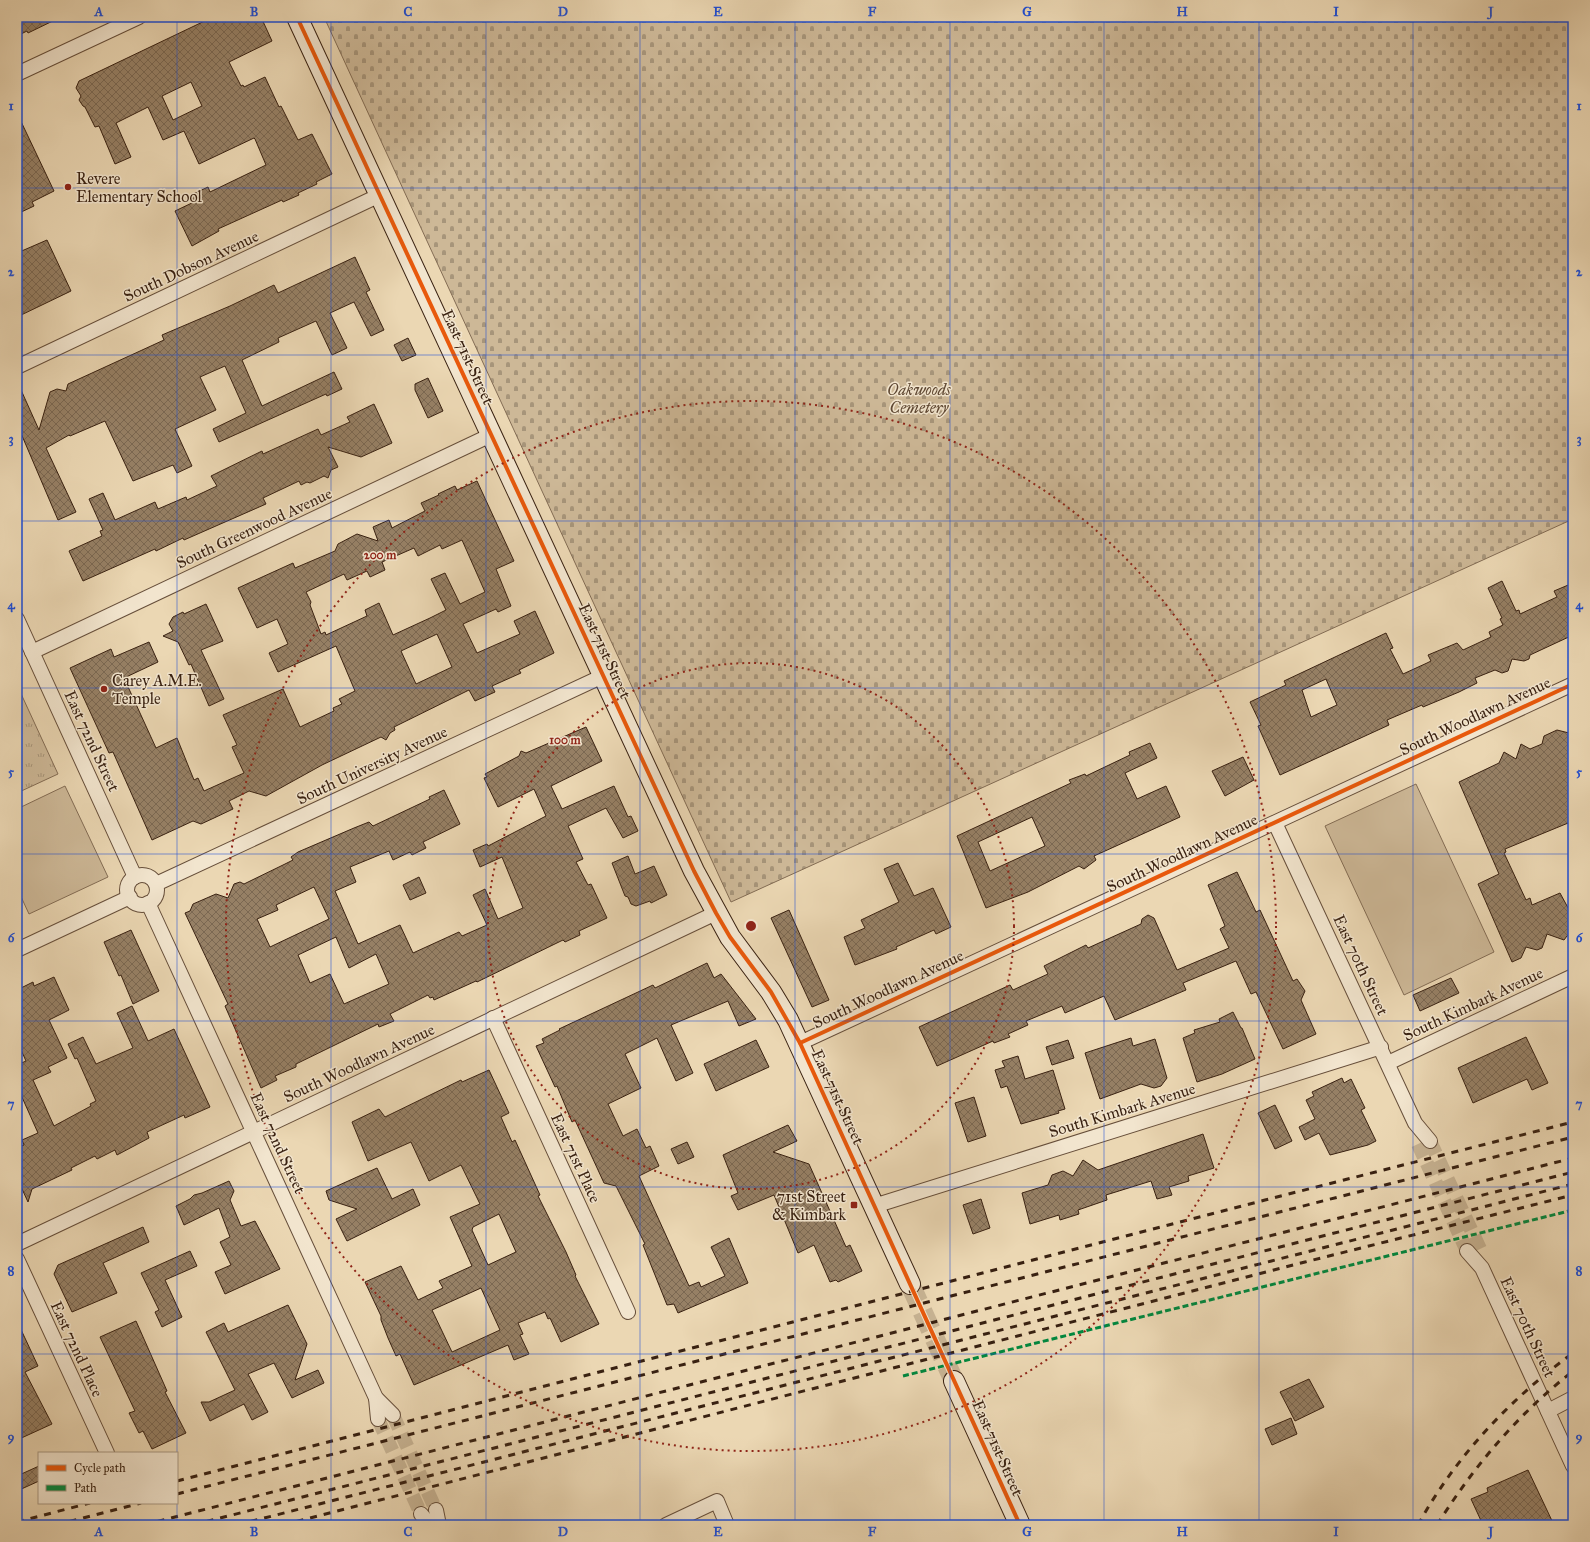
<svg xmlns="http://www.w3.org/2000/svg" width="1590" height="1542" font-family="'IM FELL Great Primer',serif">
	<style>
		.grass { fill: #cdb897; stroke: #836c54 }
		.cemetery { fill: url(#cemetery-stones); stroke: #836c54 }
		.park { fill: url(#park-tufts); stroke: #836c54 }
		.building { fill: url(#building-cross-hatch); stroke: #392111; fill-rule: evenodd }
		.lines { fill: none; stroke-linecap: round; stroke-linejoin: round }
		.minor-tunnel { stroke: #c7b393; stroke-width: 14; stroke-dasharray: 14 7; stroke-linecap: butt }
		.secondary-tunnel { stroke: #c7b393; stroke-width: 20; stroke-dasharray: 20 10; stroke-linecap: butt }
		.minor-casing { stroke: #664e3a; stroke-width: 16 }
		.secondary-casing { stroke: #392111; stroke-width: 22 }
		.minor { stroke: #f2e5ce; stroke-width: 14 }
		.secondary { stroke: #f2e5ce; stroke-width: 20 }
		.rail { stroke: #392111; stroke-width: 3; stroke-dasharray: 7 7; stroke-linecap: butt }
		.quiet { stroke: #00873e; stroke-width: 3; stroke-dasharray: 6 3; stroke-linecap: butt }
		.cycleway-casing { stroke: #f2e5ce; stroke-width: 6 }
		.cycleway { stroke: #e8590c; stroke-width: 4 }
		.grid { fill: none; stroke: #1d4ed8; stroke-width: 1; stroke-opacity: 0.55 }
		.ring { fill: none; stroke: #8f2418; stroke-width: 2; stroke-dasharray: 2 4 }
		.poi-dot { fill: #8f2418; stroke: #f2e5ce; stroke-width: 1.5 }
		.labels { text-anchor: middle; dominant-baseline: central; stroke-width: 3; stroke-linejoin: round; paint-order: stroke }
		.poi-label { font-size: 16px; fill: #392111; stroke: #f2e5ce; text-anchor: start }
		.street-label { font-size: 16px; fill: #392111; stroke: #f2e5ce }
		.park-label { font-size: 16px; font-style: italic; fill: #5e4732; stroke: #f2e5ce }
		.centre { fill: #8f2418; stroke: #f2e5ce; stroke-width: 2 }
		.ring-label { font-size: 12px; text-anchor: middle; font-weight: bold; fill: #8f2418; stroke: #f2e5ce; stroke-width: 3; stroke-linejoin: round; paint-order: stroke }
		.neatline { fill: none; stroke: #1d4ed8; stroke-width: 1.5 }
		.grid-label { font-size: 13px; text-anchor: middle; font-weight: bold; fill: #1d4ed8 }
	</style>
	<defs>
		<pattern id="cemetery-stones" width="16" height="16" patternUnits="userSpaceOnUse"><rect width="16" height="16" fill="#cdb897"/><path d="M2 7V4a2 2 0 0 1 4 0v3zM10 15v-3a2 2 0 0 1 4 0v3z" fill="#a7957a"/></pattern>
		<pattern id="park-tufts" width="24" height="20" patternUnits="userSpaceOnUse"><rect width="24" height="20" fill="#cdb897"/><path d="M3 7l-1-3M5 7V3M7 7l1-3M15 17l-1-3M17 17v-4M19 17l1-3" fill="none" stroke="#a7957a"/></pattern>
		<pattern id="building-cross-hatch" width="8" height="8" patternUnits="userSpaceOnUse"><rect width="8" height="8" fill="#968065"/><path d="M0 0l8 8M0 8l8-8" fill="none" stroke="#7b6852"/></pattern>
	</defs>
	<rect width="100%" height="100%" fill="#ebd7b3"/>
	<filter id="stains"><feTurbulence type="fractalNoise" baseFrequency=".005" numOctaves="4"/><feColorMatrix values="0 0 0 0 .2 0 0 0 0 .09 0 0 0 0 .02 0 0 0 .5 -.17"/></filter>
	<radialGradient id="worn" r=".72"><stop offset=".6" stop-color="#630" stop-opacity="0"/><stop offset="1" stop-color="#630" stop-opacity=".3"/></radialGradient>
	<g class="grass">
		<path d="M1416,784L1494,952L1404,995L1325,826Z"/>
		<path d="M65,786L108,877L29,914L17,888V809Z"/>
	</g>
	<path class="cemetery" d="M324,17H1573V519L731,902Z"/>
	<path class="park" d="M17,685L58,774L17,793Z"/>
	<g class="building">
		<path d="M17,17H61L28,33L27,31L17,36Z"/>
		<path d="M213,17H261L272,41L229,62L241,86L243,85L244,87L265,77L279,107L281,106L298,140L312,134L332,174L316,182L317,184L298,193L299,195L283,202L282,200L218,229L219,231L192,246L175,211L194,202L191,195L208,187L210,192L266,165L255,139L254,138L199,164L184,131L163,140L148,107L116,123L131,157L115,164L99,126L95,127L85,107L83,106L79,100L81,96L76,88L79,81ZM191,82L202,106L173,120L162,96Z"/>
		<path d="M17,113L54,191L32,202L34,206L17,214Z"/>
		<path d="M47,240L71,291L17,317V253Z"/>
		<path d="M355,257L370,290L366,292L384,330L371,336L354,302L330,313L347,348L332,355L316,321L278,338L279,342L242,360L262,406L334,372L342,389L327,396L326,394L219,442L213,429L246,413L225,366L200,377L216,410L175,429L192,466L177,473L173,465L133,481L105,421L70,436L69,435L46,448L76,512L58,520L17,424V381L39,430L50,392L57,389L66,391L68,384L164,340L162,335L230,306L274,285L278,293Z"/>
		<path d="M408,338L416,355L402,361L394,345Z"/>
		<path d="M428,378L443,411L428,418L415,390V384Z"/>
		<path d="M374,404L392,443L361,457L328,447L338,467L331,470L328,478L324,476L310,483L307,482L301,485L299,481L263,498L266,504L184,540L183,538L156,551L155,549L83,581L69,551L102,536L100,531L103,530L89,499L103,493L115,520L155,502L158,509L186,497L187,500L217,486L211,476L262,451L263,454L318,429L321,435L350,422L347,417Z"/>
		<path d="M477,481L514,561L496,569L511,606L498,612L496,609L463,624L477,653L520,634L514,621L535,611L554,653L519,670L521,673L492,686L495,692L475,701L469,690L394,727L395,730L390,733L386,740L381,737L322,765L266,796L249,791L229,801L233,809L214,818L201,824L193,821L152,840L113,752L109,753L70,668L111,649L114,657L149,642L158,662L124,678L156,748L177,738L194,780L198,778L204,791L244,773L232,747L237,745L223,715L283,689L300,727L334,711L333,708L342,704L339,699L355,691L336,646L278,672L269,653L288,644L277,619L257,628L238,588L293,563L295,568L335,551L338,544L357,534L378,541L373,527L389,520L392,528L425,511L421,503L439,495L438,494L455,486L457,490ZM462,540L485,592L460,604L445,573L431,579L446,610L430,618L393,635L379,603L365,610L367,616L326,635L325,632L321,634L310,605L311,602L306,592L344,574L347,580L367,571L370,577L385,570L382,562L414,548L418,556L440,545L442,549ZM437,634L452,667L416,684L401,651Z"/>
		<path d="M1502,581L1516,611L1519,610L1520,614L1557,597L1554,591L1573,583V635L1530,655L1529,659L1524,661L1512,659L1508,671L1502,673L1495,670L1475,678L1477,683L1459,692L1423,707L1422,705L1387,720L1389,725L1280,775L1258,726L1261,725L1250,702L1286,685L1284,681L1386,633L1393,648L1390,649L1403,674L1427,663L1431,661L1428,655L1440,650L1457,643L1463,650L1491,637L1489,632L1503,625L1500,619L1502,618L1488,588ZM1326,679L1337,705L1311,717L1302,690Z"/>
		<path d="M206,604L223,641L201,650L224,699L209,706L191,664L189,665L178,642L163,636L173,631L169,624L173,617L183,612L184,614Z"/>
		<path d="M586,727L602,761L551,786L562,809L614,786L628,817L631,816L638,831L623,838L606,808L568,826L583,859L576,862L588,885L591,884L607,918L579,931L580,935L565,942L563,940L477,982L476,981L434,1000L433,997L430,998L428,995L390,1014L394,1021L379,1027L378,1024L296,1064V1067L275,1076L277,1080L261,1088L225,1006L228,1004L185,913L190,911L193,904L216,894L228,898L234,884L240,882L244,884L283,865L293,860L291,857L298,852L354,828L369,822L373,826L430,799L429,797L444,790L460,824L423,842L426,848L412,855L410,852L393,860L389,851L350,867L356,882L335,891L358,944L400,925L413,953L459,932L462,936L487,925L473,895L485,889L498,919L523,908L502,857L480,867L473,850L487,844L488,846L546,816L534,789L498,807L484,778L487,777L485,774L519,756L521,751L526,753ZM314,887L329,919L270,947L257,919L278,910L276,905ZM336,937L349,968L376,954L389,984L344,1004L330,974L310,983L298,955Z"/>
		<path d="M1557,730L1573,734V821L1505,849L1506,852L1504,853L1526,900L1530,898L1532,905L1560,893L1573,917V933L1567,936L1564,940L1547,934L1542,948L1537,950L1526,947L1521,958L1512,962L1478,884L1499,874L1459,782L1499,763L1504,752L1516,759L1521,744L1530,749L1542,744L1544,736Z"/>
		<path d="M1150,743L1157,758L1125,773L1137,799L1166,786L1180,817L1094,856L1096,860L1084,869L1079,866L1028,892L986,908L957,836L1071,783L1069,780L1085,774L1086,776L1130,755L1129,752ZM1032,817L1045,846L990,871L978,842Z"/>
		<path d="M1243,757L1254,780L1225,796L1212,771Z"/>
		<path d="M628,856L635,874L654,866L667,895L651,903L650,901L636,906L631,904L628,897L625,896L612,863Z"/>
		<path d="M898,863L914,896L933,888L951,927L936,934L934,930L896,947L897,949L855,965L844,937L865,928L861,920L899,902L884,869Z"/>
		<path d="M1237,872L1256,912L1260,910L1293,981L1297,979L1305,991L1301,1000L1316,1034L1283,1049L1256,992L1251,994L1236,961L1183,983L1186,990L1115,1020L1104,996L1065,1013L1062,1006L1026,1021L1028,1025L1008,1034L1010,1037L994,1043L993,1041L937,1066L919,1027L1010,985L1013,990L1048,974L1044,966L1086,945L1088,948L1141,924L1142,919L1148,915L1154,918L1177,970L1229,948L1220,929L1225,926L1208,885Z"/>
		<path d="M419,877L426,893L410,900L403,885Z"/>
		<path d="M789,910L829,1000L812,1007L771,918Z"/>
		<path d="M131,930L159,991L133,1004L121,975L119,976L104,942Z"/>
		<path d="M707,963L714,978L721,974L756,1019L739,1026L728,1001L671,1025L693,1073L676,1081L657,1038L625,1054L641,1088L608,1104L623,1136L637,1129L646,1148L650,1146L659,1166L639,1176L689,1286L699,1282L701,1287L725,1276L711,1247L729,1238L748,1283L678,1313L674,1304L667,1305L643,1245L645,1244L616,1186L604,1183L575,1120L572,1122L557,1086L555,1087L536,1046L544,1043L542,1039L560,1030L559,1029L653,985L655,988Z"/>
		<path d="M54,977L69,1010L49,1020L67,1058L48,1067L51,1072L33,1080L54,1126L91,1106L90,1104L96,1101L77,1058L75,1059L68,1044L83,1037L96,1064L133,1048L117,1013L132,1006L148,1041L174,1029L210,1107L185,1118L184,1115L147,1132L149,1138L117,1155L115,1150L97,1159L95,1156L71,1168L72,1170L32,1189L28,1202L17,1178V1148L24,1145L22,1140L38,1133L17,1086V1065L26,1061L17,1041V990L33,982L34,986Z"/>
		<path d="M1451,978L1459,993L1420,1011L1413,995Z"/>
		<path d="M1233,1012L1241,1028H1242L1255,1059L1222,1074L1197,1082L1183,1038L1195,1033L1194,1030L1220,1022L1219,1019Z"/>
		<path d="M1526,1037L1548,1083L1532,1090L1527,1079L1473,1103L1458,1068Z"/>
		<path d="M1131,1038L1133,1046L1155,1039L1167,1078L1161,1086L1154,1088L1141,1084L1100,1099L1085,1053Z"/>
		<path d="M756,1040L769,1067L716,1091L704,1064Z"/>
		<path d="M1068,1040L1074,1058L1052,1065L1046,1047Z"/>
		<path d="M1018,1056L1025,1079L1053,1070L1065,1109L1058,1111L1059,1113L1021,1124L1007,1086L1001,1088L995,1070L1005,1067L1002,1061Z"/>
		<path d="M489,1070L509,1113L501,1117L512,1142L515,1140L540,1195L538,1196L566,1252L576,1275L575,1276L599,1324L561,1342L550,1318L548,1319L545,1312L518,1323L523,1334L520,1335L529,1354L514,1360L508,1345L414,1385L400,1354L396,1356L388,1338L381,1320V1316L365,1282L401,1266L418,1300L443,1288L439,1281L472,1266L450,1217L480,1204L461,1165L429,1181L411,1142L368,1161L352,1122L379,1109L385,1117L461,1080L462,1082ZM499,1214L516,1252L488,1265L472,1230L473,1227ZM481,1288L500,1330L452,1352L432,1310Z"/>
		<path d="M1342,1078L1344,1083L1351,1079L1365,1108L1361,1110L1376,1141L1368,1145L1330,1155L1319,1133L1305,1140L1299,1127L1315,1119L1306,1100L1314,1096L1312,1092Z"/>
		<path d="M974,1097L986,1136L968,1142L955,1103Z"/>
		<path d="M1275,1105L1292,1141L1275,1149L1258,1113Z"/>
		<path d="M788,1125L797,1141L773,1152L809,1164L846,1247L850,1245L862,1271L838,1282L836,1280L830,1282L814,1245L798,1253L774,1195L738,1210L731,1196L738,1193L723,1155Z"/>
		<path d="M1203,1134L1214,1168L1188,1176L1189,1181L1169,1187L1172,1195L1157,1199L1151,1181L1106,1195L1107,1200L1078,1210L1079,1214L1060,1220L1059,1215L1030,1224L1022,1193L1048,1185L1052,1175L1063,1171L1073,1176L1083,1160L1098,1170Z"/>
		<path d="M687,1142L694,1157L678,1164L671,1149Z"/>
		<path d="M377,1168L392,1199L413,1189L420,1205L347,1241L336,1219L357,1209L329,1200L326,1191Z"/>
		<path d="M229,1181L234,1191L230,1200L241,1226L255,1221L280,1269L225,1294L215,1272L231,1265L220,1242L230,1237L219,1208L184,1225L176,1206L190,1199L194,1195L202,1193Z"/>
		<path d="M981,1199L990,1228L973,1234L963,1205Z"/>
		<path d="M143,1227L149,1242L103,1263L117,1293L72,1312L54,1274L58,1265Z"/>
		<path d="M190,1251L197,1266L165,1280L182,1317L162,1327L155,1312L159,1310L141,1273Z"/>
		<path d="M288,1305L307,1344L295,1380L318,1370L324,1383L292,1398L274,1363L248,1374L268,1412L252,1420L244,1404L210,1421L201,1402H209L235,1390L206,1332L224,1323L228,1332Z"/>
		<path d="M17,1321L38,1366L25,1372L52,1424L17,1440Z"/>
		<path d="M136,1321L167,1391L165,1392L186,1433L152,1449L143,1431L139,1433L129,1413L135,1411L100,1337Z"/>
		<path d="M1309,1379L1324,1407L1295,1421L1280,1392Z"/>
		<path d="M1291,1418L1297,1434L1272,1445L1265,1429Z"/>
		<path d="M39,1466V1481L17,1491V1476Z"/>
		<path d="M1528,1470L1554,1525H1483L1471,1499L1488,1492L1487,1488Z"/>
	</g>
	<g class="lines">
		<g class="minor-tunnel">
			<path d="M1430,1141L1480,1249"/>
			<path d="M1418,1144L1467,1251"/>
			<path d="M393,1415L436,1510"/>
			<path d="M378,1419L421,1514"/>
		</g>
		<path class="secondary-tunnel" d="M910,1284L954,1381"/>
		<defs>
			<g id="minor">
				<path d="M17,74L139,17"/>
				<path d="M17,367L380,195"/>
				<path d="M17,619L135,877"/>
				<path d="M32,652L491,435"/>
				<path d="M1275,823L1415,1123L1430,1141"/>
				<circle cx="142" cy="890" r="15"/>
				<path d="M156,884L603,676"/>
				<path d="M148,903L376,1398L393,1415"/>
				<path d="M17,950L130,897"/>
				<path d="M493,1018L628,1312"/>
				<path d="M800,1043L1573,684"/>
				<path d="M1388,1063L1573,976"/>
				<path d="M874,1206L1381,1047"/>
				<path d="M17,1244L716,913"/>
				<path d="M1467,1251L1482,1268L1573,1466"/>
				<path d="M17,1259L107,1453"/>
				<path d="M376,1398L378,1419"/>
				<path d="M1548,1411L1573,1398"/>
				<path d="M436,1510L439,1525"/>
				<path d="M421,1514L430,1525"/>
				<path d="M666,1525L717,1501L727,1525"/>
			</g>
			<g id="secondary">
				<path d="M297,17L694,871L730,937L771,992L788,1020L910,1284"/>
				<path d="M954,1381L1020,1525"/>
			</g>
		</defs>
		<use href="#minor" class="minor-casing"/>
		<use href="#secondary" class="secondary-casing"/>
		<use href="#minor" class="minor"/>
		<use href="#secondary" class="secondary"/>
		<g class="rail">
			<path d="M177,1481L1265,1200L1573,1122"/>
			<path d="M177,1494L1573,1137"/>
			<path d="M17,1522L90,1503"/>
			<path d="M56,1525L141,1503"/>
			<path d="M144,1525L1573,1158"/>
			<path d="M193,1525L1573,1172"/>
			<path d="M237,1525L1573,1184"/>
			<path d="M283,1525L1305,1262L1573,1195"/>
			<path d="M1418,1525C1455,1457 1511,1398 1573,1353"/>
			<path d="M1437,1525C1474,1466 1518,1414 1573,1371"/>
		</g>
		<path class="quiet" d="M903,1376L1573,1210"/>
		<defs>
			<g id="cycleway">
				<path d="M297,17L694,871L716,913L730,937L771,992L800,1043L1020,1525"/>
				<path d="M800,1043L1573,684"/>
			</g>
		</defs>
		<use href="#cycleway" class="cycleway-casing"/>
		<use href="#cycleway" class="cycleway"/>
	</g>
	<path class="grid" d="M177,17V1453M331,17V1525M486,17V1525M640,17V1525M795,17V1525M950,17V1525M1104,17V1525M1259,17V1525M1413,17V1525M17,188H1573M17,355H1573M17,521H1573M17,688H1573M17,854H1573M17,1021H1573M17,1187H1573M17,1354H1573M177,1503V1525"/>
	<g class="ring">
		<circle cx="751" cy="926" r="263"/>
		<circle cx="751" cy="926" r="525"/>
	</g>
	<g class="poi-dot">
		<circle cx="68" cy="187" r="4"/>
		<circle cx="104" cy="689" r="4"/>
		<rect x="850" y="1201" width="8" height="8" rx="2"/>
	</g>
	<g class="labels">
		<g class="poi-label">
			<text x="76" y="178">Revere<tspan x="76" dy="18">Elementary School</tspan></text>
			<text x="112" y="680">Carey A.M.E.<tspan x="112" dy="18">Temple</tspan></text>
			<text x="846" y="1196" text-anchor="end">71st Street<tspan x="846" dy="18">&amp; Kimbark</tspan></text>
		</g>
		<g class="street-label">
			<text transform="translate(191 266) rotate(-25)">South Dobson Avenue</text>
			<text transform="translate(468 357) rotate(65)">East 71st Street</text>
			<text transform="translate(254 528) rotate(-25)">South Greenwood Avenue</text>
			<text transform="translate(605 651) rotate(65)">East 71st Street</text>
			<text transform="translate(1475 716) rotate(-25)">South Woodlawn Avenue</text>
			<text transform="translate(92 741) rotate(65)">East 72nd Street</text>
			<text transform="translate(372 765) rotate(-25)">South University Avenue</text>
			<text transform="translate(1182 853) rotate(-25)">South Woodlawn Avenue</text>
			<text transform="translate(1361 965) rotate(65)">East 70th Street</text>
			<text transform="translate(888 989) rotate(-25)">South Woodlawn Avenue</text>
			<text transform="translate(1473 1004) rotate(-25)">South Kimbark Avenue</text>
			<text transform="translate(359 1063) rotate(-25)">South Woodlawn Avenue</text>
			<text transform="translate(838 1097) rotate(65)">East 71st Street</text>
			<text transform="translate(1122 1110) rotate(-17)">South Kimbark Avenue</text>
			<text transform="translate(278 1143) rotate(65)">East 72nd Street</text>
			<text transform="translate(576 1158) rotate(65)">East 71st Place</text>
			<text transform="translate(1528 1327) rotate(65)">East 70th Street</text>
			<text transform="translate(77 1349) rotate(65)">East 72nd Place</text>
			<text transform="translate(998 1448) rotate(66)">East 71st Street</text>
		</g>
		<g class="park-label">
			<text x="919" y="389">Oakwoods<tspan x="919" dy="18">Cemetery</tspan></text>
		</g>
	</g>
	<circle cx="751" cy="926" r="6" class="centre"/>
	<g class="ring-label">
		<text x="380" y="559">200 m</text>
		<text x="565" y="744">100 m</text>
	</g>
	<rect width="1590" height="1542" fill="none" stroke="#ebd7b3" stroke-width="44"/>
	<rect x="38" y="1452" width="140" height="52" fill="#f2e5ce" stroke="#a89782"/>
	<rect x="46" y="1465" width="20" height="6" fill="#e8590c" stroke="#a89782"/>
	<text x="74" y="1472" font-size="12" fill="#392111">Cycle path</text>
	<rect x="46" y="1485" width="20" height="6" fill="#00873e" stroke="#a89782"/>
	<text x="74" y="1492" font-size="12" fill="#392111">Path</text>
	<rect x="22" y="22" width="1546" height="1498" class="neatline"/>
	<g class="grid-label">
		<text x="99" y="16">A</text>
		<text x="254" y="16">B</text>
		<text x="408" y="16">C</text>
		<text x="563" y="16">D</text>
		<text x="718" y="16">E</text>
		<text x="872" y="16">F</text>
		<text x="1027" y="16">G</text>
		<text x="1182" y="16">H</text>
		<text x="1336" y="16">I</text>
		<text x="1491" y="16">J</text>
		<text x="11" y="110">1</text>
		<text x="1579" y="110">1</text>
		<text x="11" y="276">2</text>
		<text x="1579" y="276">2</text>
		<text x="11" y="443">3</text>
		<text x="1579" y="443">3</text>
		<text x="11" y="609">4</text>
		<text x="1579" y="609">4</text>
		<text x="11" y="776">5</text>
		<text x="1579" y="776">5</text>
		<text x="11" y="942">6</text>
		<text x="1579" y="942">6</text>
		<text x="11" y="1108">7</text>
		<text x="1579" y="1108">7</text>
		<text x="11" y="1275">8</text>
		<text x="1579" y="1275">8</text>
		<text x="11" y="1441">9</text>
		<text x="1579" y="1441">9</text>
		<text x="99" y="1536">A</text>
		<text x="254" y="1536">B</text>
		<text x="408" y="1536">C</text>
		<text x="563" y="1536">D</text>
		<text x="718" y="1536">E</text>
		<text x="872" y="1536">F</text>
		<text x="1027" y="1536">G</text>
		<text x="1182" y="1536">H</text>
		<text x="1336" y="1536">I</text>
		<text x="1491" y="1536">J</text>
	</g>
	<rect width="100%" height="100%" filter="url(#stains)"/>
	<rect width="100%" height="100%" fill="url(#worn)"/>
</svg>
